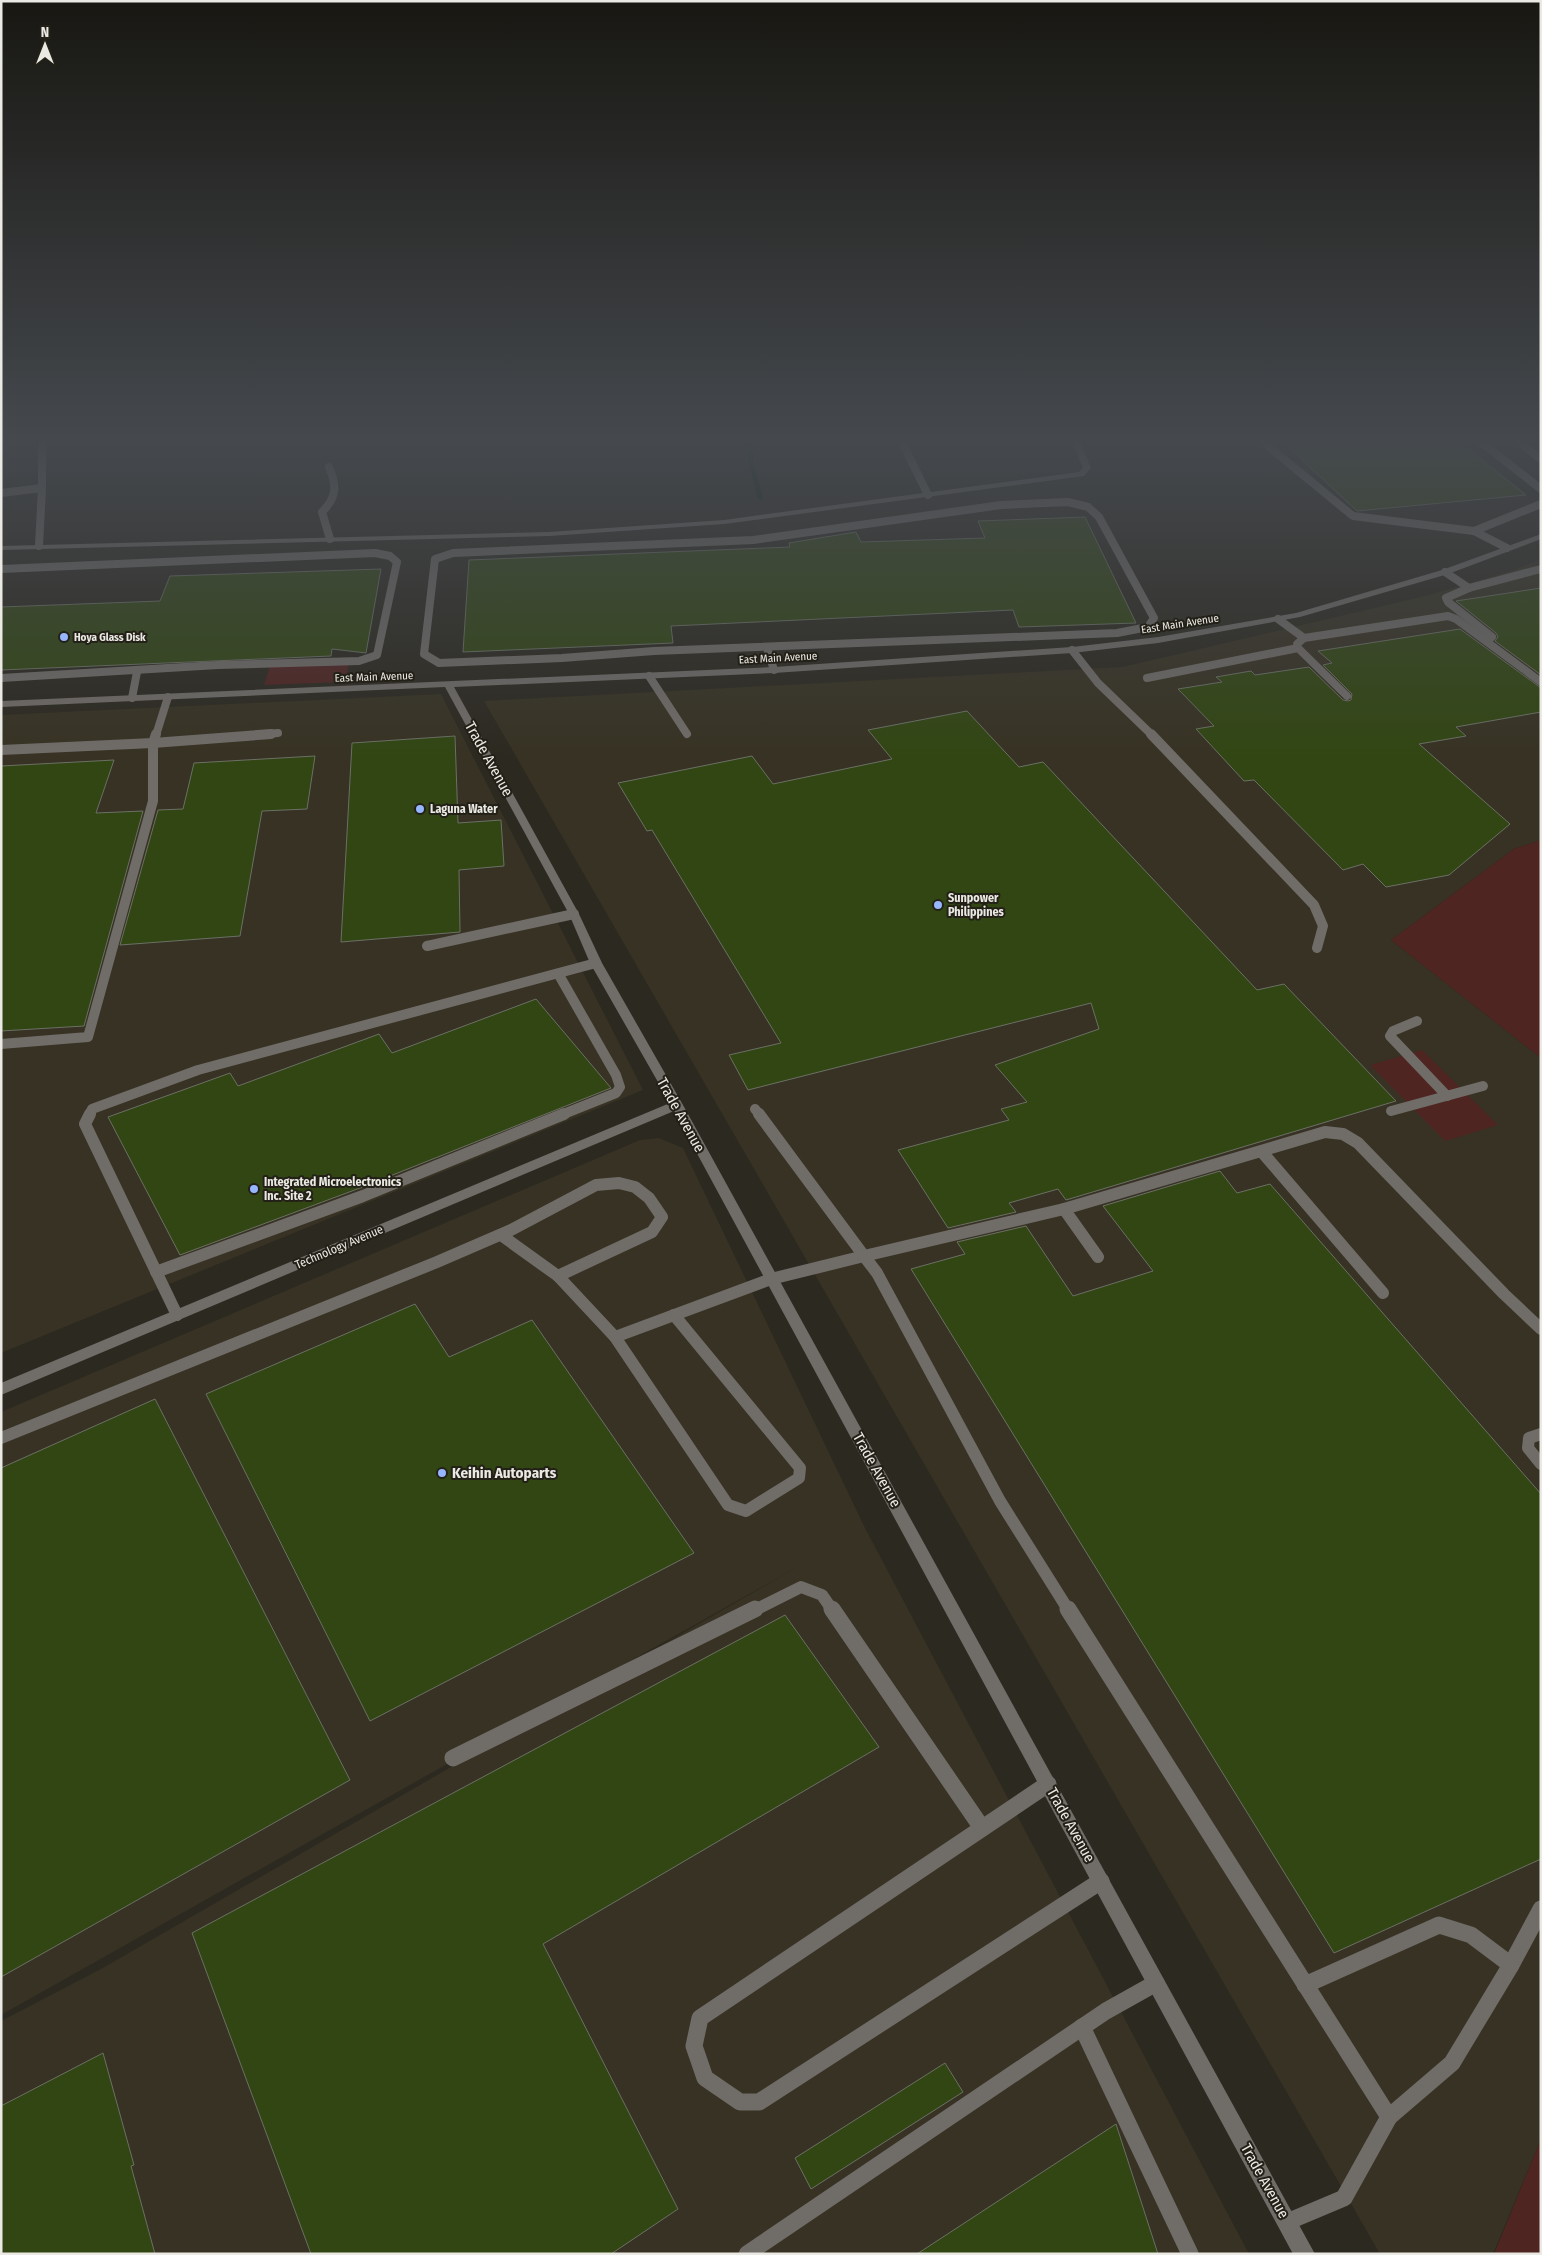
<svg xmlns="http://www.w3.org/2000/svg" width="1542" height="2255" font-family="'Fira Sans Condensed',sans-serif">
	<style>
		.built { fill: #373223 }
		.green { fill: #4f2522 }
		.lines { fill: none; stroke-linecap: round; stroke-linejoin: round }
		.stream { stroke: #001e11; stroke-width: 5 }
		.building { fill: #324613; stroke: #6b7065 }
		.lane-far3 { stroke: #706c68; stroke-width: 8 }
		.lane-far2 { stroke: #706c68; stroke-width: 10 }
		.lane-far1 { stroke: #706c68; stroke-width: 12 }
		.lane { stroke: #706c68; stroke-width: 17 }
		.street { fill: #706c68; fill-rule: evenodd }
		.poi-dot { fill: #96b6fd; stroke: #222017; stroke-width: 2 }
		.labels { text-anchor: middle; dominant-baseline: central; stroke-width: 4; stroke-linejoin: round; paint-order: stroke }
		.far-street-label { font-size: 11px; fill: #ebe9e3; stroke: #222017 }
		.far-poi-label { font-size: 11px; font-weight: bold; fill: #ebe9e3; stroke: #222017; text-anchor: start }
		.poi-label { font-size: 12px; font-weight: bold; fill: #ebe9e3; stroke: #222017; text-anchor: start }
		.street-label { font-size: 12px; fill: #ebe9e3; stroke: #222017 }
		.near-street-label { font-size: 15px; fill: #ebe9e3; stroke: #222017 }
		.near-poi-label { font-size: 15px; font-weight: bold; fill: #ebe9e3; stroke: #222017; text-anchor: start }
	</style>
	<rect width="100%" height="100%" fill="#2c2920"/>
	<g class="built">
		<path d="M1541,559V840L1514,849L1391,940L1541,1058V2139L1493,2254H1380L484,701L1123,667L1430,595L1516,569Z"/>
		<path d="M441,694L643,1090L1,1353V715Z"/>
		<path d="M659,1138L683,1148L865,1528L1249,2254H1V2021L101,1969L801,1565L1,2015V1412L640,1140Z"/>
	</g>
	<g class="green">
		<path d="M349,663L345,682L264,685L270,666Z"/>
		<path d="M1541,840V1058L1391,940L1514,849Z"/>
		<path d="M1422,1050L1498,1125L1445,1141L1370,1065Z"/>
		<path d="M1541,2139V2254H1493H1494Z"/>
	</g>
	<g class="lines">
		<path class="stream" d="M750,442L751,462L760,497"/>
	</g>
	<g class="building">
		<path d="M1283,442H1459L1526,495L1357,511Z"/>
		<path d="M1085,517L1136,623L1019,627L1013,610L671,626L673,643L463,652L469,560L790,547L789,543L856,532L861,542L985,538L978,521Z"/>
		<path d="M381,569L366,653L332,649L331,656L1,670V607L160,601L170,576Z"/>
		<path d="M1541,588V675L1495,641L1498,637L1496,633L1456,601Z"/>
		<path d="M1460,629L1541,688V712L1456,727L1466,736L1419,744L1510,824L1449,875L1386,887L1363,864L1343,870L1254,780L1244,781L1196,729L1214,726L1178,689L1222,682L1216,677L1251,671L1255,675L1309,667L1343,700L1348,701L1351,700L1352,694L1323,665L1332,663L1318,651Z"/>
		<path d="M967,711L1019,767L1043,762L1257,990L1284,984L1396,1101L1066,1200L1058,1189L1009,1203L1016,1212L948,1228L898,1150L1009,1120L1001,1109L1027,1102L995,1065L1099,1029L1091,1003L748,1090L729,1055L781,1043L652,830L647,831L618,783L752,756L773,784L892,759L868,730Z"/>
		<path d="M455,736L458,823L501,820L504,866L459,870L460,932L341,942L352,743Z"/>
		<path d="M315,756L307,809L262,811L240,936L120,945L158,810L183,809L194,763Z"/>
		<path d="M114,760L96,813L143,811L84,1026L1,1031V766Z"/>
		<path d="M536,999L611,1088L360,1188L180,1255L108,1117L230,1073L238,1086L379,1034L392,1053Z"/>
		<path d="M1220,1171L1237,1193L1270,1184L1541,1494V1859L1334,1953L911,1269L965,1254L957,1242L1026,1226L1073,1296L1153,1271L1103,1206Z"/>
		<path d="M415,1304L449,1357L532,1320L694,1553L370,1721L206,1394Z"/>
		<path d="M155,1399L350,1780L1,1977V1468Z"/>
		<path d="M785,1615L879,1747L543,1944L678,2209L611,2254H311L192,1933Z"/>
		<path d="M103,2053L134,2165L131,2166L155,2254H1V2106Z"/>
		<path d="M945,2063L963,2092L811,2189L795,2158Z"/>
		<path d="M1116,2124L1158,2254H917Z"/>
	</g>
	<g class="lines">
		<g class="lane-far3">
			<path d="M42,442V488"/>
			<path d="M902,442L928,495"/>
			<path d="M1263,442L1353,516L1474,531L1507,548"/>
			<path d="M1481,442L1541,489"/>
			<path d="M1519,442L1541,459"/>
			<path d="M329,467C337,486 337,497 322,512L330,539"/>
			<path d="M1,493L42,488L39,546"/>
			<path d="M1068,502L1088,507L1099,517L1154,618L1148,627L1117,633L654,651L562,658L439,663L424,654L435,559L453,553L753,540L1001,505Z"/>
			<path d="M1474,531L1541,504"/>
			<path d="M1,569L375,553L390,556L397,562L377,655L359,661L218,665L1,678"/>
			<path d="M1445,572L1469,588L1541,569"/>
			<path d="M1469,588L1446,598L1448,602L1492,637"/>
			<path d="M1278,619L1304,638L1297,644L1298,648L1347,696"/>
			<path d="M1304,638L1448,616L1456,619L1541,682"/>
			<path d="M767,648L774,670"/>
			<path d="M1072,650L1098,683L1152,735"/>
			<path d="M649,676L687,734"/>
			<path d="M1147,678L1298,648"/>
			<path d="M132,698L137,672"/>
			<path d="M156,735L168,697"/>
			<path d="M255,735L278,733"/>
		</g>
		<g class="lane-far2">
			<path d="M1151,734L1314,905L1323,926L1317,948"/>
			<path d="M1,750L153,743L271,734"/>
			<path d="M427,946L574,914"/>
			<path d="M559,975L616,1075L620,1087L616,1093L561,1115"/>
			<path d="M1417,1021L1393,1031L1390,1036L1447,1096"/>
			<path d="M1,1044L88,1037L153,801V743L156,734"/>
			<path d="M755,1109L760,1115"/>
			<path d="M1391,1111L1483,1086"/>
			<path d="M89,1115L92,1109L198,1070L596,963"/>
		</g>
		<g class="lane-far1">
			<path d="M90,1114L85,1124L177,1315"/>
			<path d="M1262,1152L1383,1293"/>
			<path d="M1064,1209L1098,1257"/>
			<path d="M501,1235L558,1276L615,1337L728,1505L746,1511L799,1478L800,1468L674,1315"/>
			<path d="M156,1272L363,1196L564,1114"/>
			<path d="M615,1337L771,1279L864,1256L759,1114"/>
			<path d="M1541,1434L1529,1438L1528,1448L1541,1464"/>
			<path d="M1,1438L437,1262L511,1230L596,1185L619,1183L635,1187L649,1198L662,1217L652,1232L558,1276"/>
			<path d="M753,1611L801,1587L822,1595L833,1611"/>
			<path d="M1069,1611L1000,1501L877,1273L864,1256L1064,1209L1325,1132L1343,1134L1358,1143L1504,1294L1541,1329"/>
		</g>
		<g class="lane">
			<path d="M832,1609L982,1828"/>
			<path d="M1068,1609L1389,2117L1452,2063L1511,1965L1541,1909"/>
			<path d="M453,1758L755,1609"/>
			<path d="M1048,1784L700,2018L694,2046L705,2078L740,2102H759L1101,1881"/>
			<path d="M1305,1985L1439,1925L1471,1935L1511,1965"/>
			<path d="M1082,2027L1190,2254"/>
			<path d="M1287,2222L1344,2198L1389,2117"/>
			<path d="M747,2254L1106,2011L1156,1983"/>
		</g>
		<g class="street">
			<path d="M1072,442H1080L1091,468L1084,476L724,524L549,536L1,550V546L549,532L724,520L1079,472L1083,468Z"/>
			<path d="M1541,534V539L1448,574L1300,617L1158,643L1072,653L774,673L454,687L579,914L602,963L683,1105L1315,2254H1293L674,1111L1,1395V1383L670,1103L590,963L569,914L445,687L1,707V701L774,667L1072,647L1158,637L1296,613L1442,570Z"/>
		</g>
	</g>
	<linearGradient id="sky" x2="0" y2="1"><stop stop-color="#181712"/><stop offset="0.58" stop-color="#45494e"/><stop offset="1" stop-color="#45494e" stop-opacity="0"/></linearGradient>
	<rect width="1542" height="758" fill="url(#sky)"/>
	<g class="poi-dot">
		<circle cx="64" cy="637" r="5"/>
		<circle cx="420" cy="809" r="5"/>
		<circle cx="938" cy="905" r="5"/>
		<circle cx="254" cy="1189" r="5"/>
		<circle cx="442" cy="1473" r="5"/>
	</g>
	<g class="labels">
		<g class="far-street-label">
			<text transform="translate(1180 624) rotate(-9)">East Main Avenue</text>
			<text transform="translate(778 658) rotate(-3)">East Main Avenue</text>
			<text transform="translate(374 677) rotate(-2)">East Main Avenue</text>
		</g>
		<g class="far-poi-label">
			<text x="74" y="637">Hoya Glass Disk</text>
		</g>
		<g class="poi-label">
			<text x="430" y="809">Laguna Water</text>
			<text x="948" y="898">Sunpower<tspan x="948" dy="14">Philippines</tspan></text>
			<text x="264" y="1182">Integrated Microelectronics<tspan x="264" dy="14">Inc. Site 2</tspan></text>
		</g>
		<g class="street-label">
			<text transform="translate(339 1247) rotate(-23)">Technology Avenue</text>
		</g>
		<g class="near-street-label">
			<text transform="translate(489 759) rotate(61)">Trade Avenue</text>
			<text transform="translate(681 1115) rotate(61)">Trade Avenue</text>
			<text transform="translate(877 1470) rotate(61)">Trade Avenue</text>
			<text transform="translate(1071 1825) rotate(61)">Trade Avenue</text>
			<text transform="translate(1265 2181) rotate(61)">Trade Avenue</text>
		</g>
		<g class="near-poi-label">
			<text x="452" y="1473">Keihin Autoparts</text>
		</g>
	</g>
	<rect width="1542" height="2255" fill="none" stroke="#ebe9e3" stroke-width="5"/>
	<g transform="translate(45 45)" stroke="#222017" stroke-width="4" paint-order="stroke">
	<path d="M0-4L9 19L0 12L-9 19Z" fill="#ebe9e3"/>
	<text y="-8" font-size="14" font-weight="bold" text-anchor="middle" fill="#ebe9e3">N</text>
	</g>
</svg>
